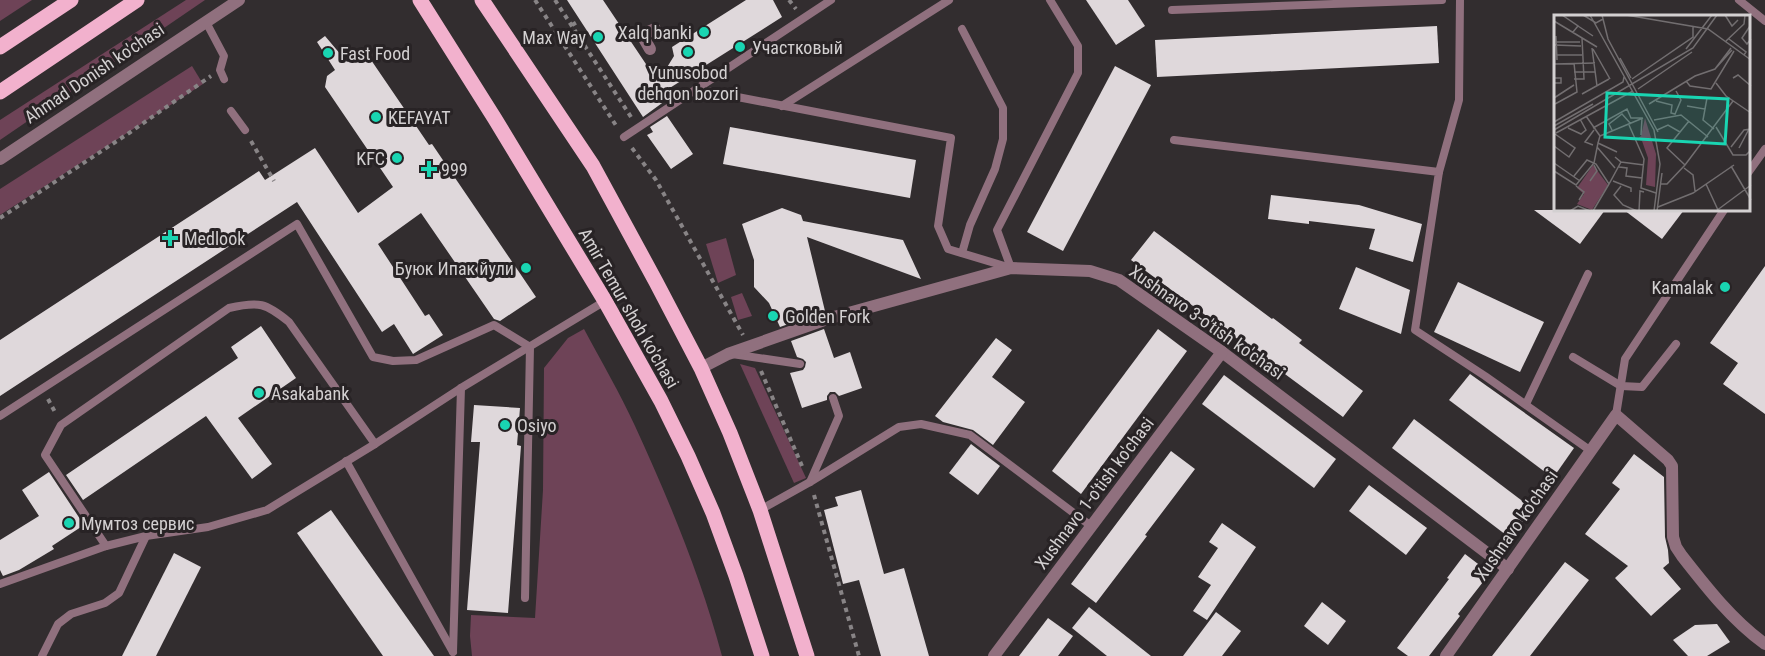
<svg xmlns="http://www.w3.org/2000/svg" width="1765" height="656" font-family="'Roboto Condensed',sans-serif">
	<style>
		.green { fill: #6e4357 }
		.building { fill: #dfd8db }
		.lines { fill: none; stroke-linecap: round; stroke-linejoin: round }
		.path { stroke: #888486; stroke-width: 4; stroke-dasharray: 4.5 4.5; stroke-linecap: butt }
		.service { stroke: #90707e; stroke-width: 8 }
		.pedestrian { stroke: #90707e; stroke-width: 12 }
		.minor { stroke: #90707e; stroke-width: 12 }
		.tertiary { stroke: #90707e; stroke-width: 12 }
		.primary { stroke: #f2b1cd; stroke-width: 15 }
		.poi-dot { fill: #19d5b2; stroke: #282325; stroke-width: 2 }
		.labels { text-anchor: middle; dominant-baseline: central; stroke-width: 6; stroke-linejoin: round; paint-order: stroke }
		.poi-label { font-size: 18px; fill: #d3d0d1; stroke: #282325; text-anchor: start }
		.street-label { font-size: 18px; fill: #d3d0d1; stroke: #282325 }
		.inset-road { fill: none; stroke: #726e70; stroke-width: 1.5 }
		.view { fill: #19d5b2; fill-opacity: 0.15; stroke: #19d5b2; stroke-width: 3 }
		.inset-edge { fill: none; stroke: #d3d0d1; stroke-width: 3 }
	</style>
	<rect width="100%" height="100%" fill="#322d2f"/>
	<g class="green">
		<path d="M0,0H32L0,21Z"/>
		<path d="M186,0H205L0,140V120Z"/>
		<path d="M192,66L203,84L0,215V189Z"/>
		<path d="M726,238L736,275L718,283L706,244Z"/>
		<path d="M742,293L752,316L738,320L731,297Z"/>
		<path d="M584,329C601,361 620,393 635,426C669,500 701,577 722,656H472L470,636L471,615L535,618L543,490L544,368L568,338Z"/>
		<path d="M740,364L755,368L806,478L794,483Z"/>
	</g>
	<g class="building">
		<path d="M567,0H603L658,82L674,56L672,47L746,0H773L782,17L665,91L669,98L643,117Z"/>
		<path d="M1086,0H1128L1145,26L1116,45Z"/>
		<path d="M1437,26L1439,63L1157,77L1155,40Z"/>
		<path d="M325,36L347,62L356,56L369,57L429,145L432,144L536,297L500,321L494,319L421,213L378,244L425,316L429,314L443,335L413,354L394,324L382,332L297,202L0,396V340L259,171L265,180L315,148L358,213L393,187L325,87L327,76L335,70L317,42Z"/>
		<path d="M1115,66L1151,85L1063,251L1027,232Z"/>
		<path d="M667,116L693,154L671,169L647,135L653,132L650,127Z"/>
		<path d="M730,127L916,160L910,198L723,164Z"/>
		<path d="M1271,195L1359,205L1422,224L1413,262L1369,249L1375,229L1309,221V224L1268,219Z"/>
		<path d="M782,208L801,215L803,221L903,240L921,279L807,237L825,311L780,327L769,303L754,287V260L742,224Z"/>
		<path d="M1534,210H1605L1580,244Z"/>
		<path d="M1624,210H1684L1662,239Z"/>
		<path d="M1154,231L1272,319L1273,318L1302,340L1299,343L1363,391L1343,417L1131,260Z"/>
		<path d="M1765,266V414L1723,384L1738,363L1710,343Z"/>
		<path d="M1356,267L1410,290L1401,334L1339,309Z"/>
		<path d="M1458,282L1544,322L1520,372L1434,332Z"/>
		<path d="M261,326L296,378L238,418L272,464L252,479L206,416L83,500L66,475L238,358L231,347Z"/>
		<path d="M824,329L834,358L850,352L862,388L839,396L835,392H830L827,396V400L802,408L790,373L803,370L805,367L806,362L803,359L797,357L791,341Z"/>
		<path d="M1158,329L1187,351L1081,494L1052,471Z"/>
		<path d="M996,338L1012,350L992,377L1025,402L993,445L973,430L943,422L935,416Z"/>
		<path d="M1470,374L1574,448L1553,478L1449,400Z"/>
		<path d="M1224,375L1336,459L1314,488L1202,404Z"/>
		<path d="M474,405L520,408L517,445L521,446L508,613L467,610L480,442H471Z"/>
		<path d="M1414,419L1533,509L1510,538L1392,448Z"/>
		<path d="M971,444L1000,466L978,495L949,473Z"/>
		<path d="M1171,451L1195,469L1145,535L1147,536L1096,603L1071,584Z"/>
		<path d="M1634,454L1664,477L1665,537L1668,550L1669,563L1663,568L1681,589L1651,616L1615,578L1628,566L1585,534L1620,489L1612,483Z"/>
		<path d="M49,472L84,525L52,546L54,549L19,570L3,576L0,570V540L39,516L22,490Z"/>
		<path d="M1369,485L1427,528L1406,555L1349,511Z"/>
		<path d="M861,490L884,574L904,568L929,656H881L859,580L843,584L824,510L838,506L835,497Z"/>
		<path d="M331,510L434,656H383L297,533Z"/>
		<path d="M1222,523L1256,547L1207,620L1193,611L1211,585L1198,577L1218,548L1209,542Z"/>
		<path d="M174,553L201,567L156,656H122Z"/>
		<path d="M1465,554L1490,573L1458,614L1460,616L1429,656H1408L1397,648L1449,579L1447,578Z"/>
		<path d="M1565,562L1589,580L1571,603L1530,656H1492Z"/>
		<path d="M1322,602L1346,621L1328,645L1304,626Z"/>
		<path d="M1089,607L1151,656H1107L1072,628Z"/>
		<path d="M1216,612L1241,631L1222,656H1183Z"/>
		<path d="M1048,618L1073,636L1058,656H1019Z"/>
		<path d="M1717,624L1730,642L1707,656H1688L1673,640L1695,625Z"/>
	</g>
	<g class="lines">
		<g class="path">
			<path d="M535,0L617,127"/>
			<path d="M555,0L631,117"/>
			<path d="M789,0L796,9"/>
			<path d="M572,25L579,21"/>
			<path d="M251,141L274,181"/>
			<path d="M632,148L656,180L743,335"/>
			<path d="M0,218L129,133L211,76"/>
			<path d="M761,371L802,466"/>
			<path d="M48,399L56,414"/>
			<path d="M814,495L859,656"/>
		</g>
		<g class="service">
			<path d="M1739,0L1765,21"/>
			<path d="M1172,10L1442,0"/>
			<path d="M206,22L224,56L220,70L224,79"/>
			<path d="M962,29L1003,108V139L995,169L970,225L962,253"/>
			<path d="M696,89L951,138L938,226L948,249L1011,268"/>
			<path d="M782,106L949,0"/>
			<path d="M231,111L245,130"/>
			<path d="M624,137L831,0"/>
			<path d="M1174,140L1439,172L1415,330L1485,376L1591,451"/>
			<path d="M1439,172L1459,100L1460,0"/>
			<path d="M1748,173L1765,149"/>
			<path d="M1011,268L997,230L1078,73V46L1050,0"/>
			<path d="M732,354L800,364"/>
			<path d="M1573,357L1621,386L1642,387L1676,344"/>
			<path d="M1526,404L1588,274"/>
			<path d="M1616,415L1625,359L1724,210"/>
			<path d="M0,416L297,224L373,357L393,361L416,360L494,325L530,347L525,598"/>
			<path d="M346,461L453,652"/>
			<path d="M810,482L839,416L833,398"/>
			<path d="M760,510L810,482L899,427L921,424L970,435L1091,526"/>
			<path d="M106,546L45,455L61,425L229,308C259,301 266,303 289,322L375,444"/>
			<path d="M0,584L106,546L146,536L208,527L267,510L375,444L461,388L605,301"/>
			<path d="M453,652L461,388"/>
			<path d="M42,656L58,624L71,614L105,603L119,593L146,536"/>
		</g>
		<path class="pedestrian" d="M650,49L642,35L655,29"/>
		<g class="minor">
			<path d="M701,368L728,354L827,319L1011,268L1090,271L1119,280L1222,352L1508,569"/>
			<path d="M994,656L1222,352"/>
			<path d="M1446,656L1616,415L1668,460L1672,466L1673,537L1676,547L1682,556C1707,588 1732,620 1765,644"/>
		</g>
		<path class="tertiary" d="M0,159L239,0"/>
		<g class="primary">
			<path d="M420,0L495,119L605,301L661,401L688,456L713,513L736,576L762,656"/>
			<path d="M482,0L593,166L656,282L701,368L730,433L760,510L807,656"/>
			<path d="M0,47L71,0"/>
			<path d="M0,92L137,0"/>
		</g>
	</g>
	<g class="poi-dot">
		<circle cx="704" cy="32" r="6"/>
		<circle cx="598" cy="37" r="6"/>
		<circle cx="740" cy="47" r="6"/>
		<circle cx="688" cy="52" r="6"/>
		<circle cx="328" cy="53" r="6"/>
		<circle cx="376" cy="117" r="6"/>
		<circle cx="397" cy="158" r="6"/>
		<path d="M426 160h6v6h6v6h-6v6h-6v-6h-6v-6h6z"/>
		<path d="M167 229h6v6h6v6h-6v6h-6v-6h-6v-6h6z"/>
		<circle cx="526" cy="268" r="6"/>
		<circle cx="1725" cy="287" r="6"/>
		<circle cx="773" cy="316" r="6"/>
		<circle cx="259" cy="393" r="6"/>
		<circle cx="505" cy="425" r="6"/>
		<circle cx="69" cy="523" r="6"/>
	</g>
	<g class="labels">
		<g class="poi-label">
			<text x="692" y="32" text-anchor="end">Xalq banki</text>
			<text x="586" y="37" text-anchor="end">Max Way</text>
			<text x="752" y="47">Участковый</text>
			<text x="340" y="53">Fast Food</text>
			<text x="688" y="72" text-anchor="middle">Yunusobod<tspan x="688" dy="21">dehqon bozori</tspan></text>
			<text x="388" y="117">KEFAYAT</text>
			<text x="385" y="158" text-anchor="end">KFC</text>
			<text x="441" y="169">999</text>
			<text x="184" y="238">Medlook</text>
			<text x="514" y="268" text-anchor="end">Буюк Ипак йули</text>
			<text x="1713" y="287" text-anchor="end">Kamalak</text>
			<text x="785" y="316">Golden Fork</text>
			<text x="271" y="393">Asakabank</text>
			<text x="517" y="425">Osiyo</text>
			<text x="81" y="523">Мумтоз сервис</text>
		</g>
		<g class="street-label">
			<text transform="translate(94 73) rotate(-34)">Ahmad Donish ko'chasi</text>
			<text transform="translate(629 308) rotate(60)">Amir Temur shoh ko'chasi</text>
			<text transform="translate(1207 322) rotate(35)">Xushnavo 3-o'tish ko'chasi</text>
			<text transform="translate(1094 493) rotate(-53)">Xushnavo 1-o'tish ko'chasi</text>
			<text transform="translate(1516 525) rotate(-55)">Xushnavo ko'chasi</text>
		</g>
	</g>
	<g transform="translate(1554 15)">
		<rect width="196" height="196" fill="#322d2f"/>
		<path d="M91,103L102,139L101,172L92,170L94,143L88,126L83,124L87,121ZM39,150L54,170L38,195L23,189L30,179L23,173Z" fill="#6e4357"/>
		<path class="inset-road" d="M8,0L24,11L19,17M29,0L42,8L49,4M36,0L100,115L106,149L100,196M48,0L54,24L104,117M72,0L154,14L197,45M171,0L178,11L184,5M0,6L43,32M24,11L39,21M196,11L188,23L193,29L197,24M2,21L3,45M175,24L192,37L190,40M172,26L190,9L191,0M2,27H26M0,30L27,31M38,33L43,71M39,34L56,64M132,34L158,0M3,40H28M66,43L77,63M0,49L41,48M161,54L178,35M20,57H41M0,63H7V68H0M179,63L184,60L197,71M20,64H30L28,23M78,64L139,22V11M132,66L136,71L157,74L180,36M162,68L172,81L197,98M84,74L138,37M28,79L55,64M133,82L153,83L151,94M0,83L20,70M102,86L118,90L117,98L121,99L127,85L122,76M1,89L23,77L20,48M95,89L141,61L161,54L177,33M133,91L151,94L149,105L160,114M32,101L46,121L44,128L63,137M100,105L127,100L154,122M0,107L69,67L70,62M75,110L90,144L87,173L102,178M0,111L39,89M162,112L179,140H192L197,135M14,113L27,119L32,115L26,104M39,113L73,94L77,103H88L87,120M0,115L139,33L163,0M58,115L55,109L68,99L77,109M103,115L114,110L126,117M2,118L79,76M46,121L89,103M39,130L31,127L40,115M0,131L15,142L21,133L1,119M43,132L61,153M177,132L190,115L197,114M185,133L195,114M61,142L67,147L90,150M0,148L26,166M131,150L113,133L135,106M177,151L197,185M65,152L73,153L72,161L88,163M130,153L139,160L141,176M0,156L22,170L40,148L44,128M20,161L33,145L42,149L55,169L67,147M36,166L43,156L40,150M59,166L77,173V177M107,169H113L131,150L179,86M152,169L164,195M22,171L30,177L25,185M67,171L60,180L69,190L83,196M104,192L139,178L180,150M16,196L24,191L36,196M39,196L55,169M85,196L86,176L90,177M100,196H103L108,158M162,196L197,170"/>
		<path class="view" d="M53,78L174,84L171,129L51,122Z"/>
		<rect width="196" height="196" class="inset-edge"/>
	</g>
</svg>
